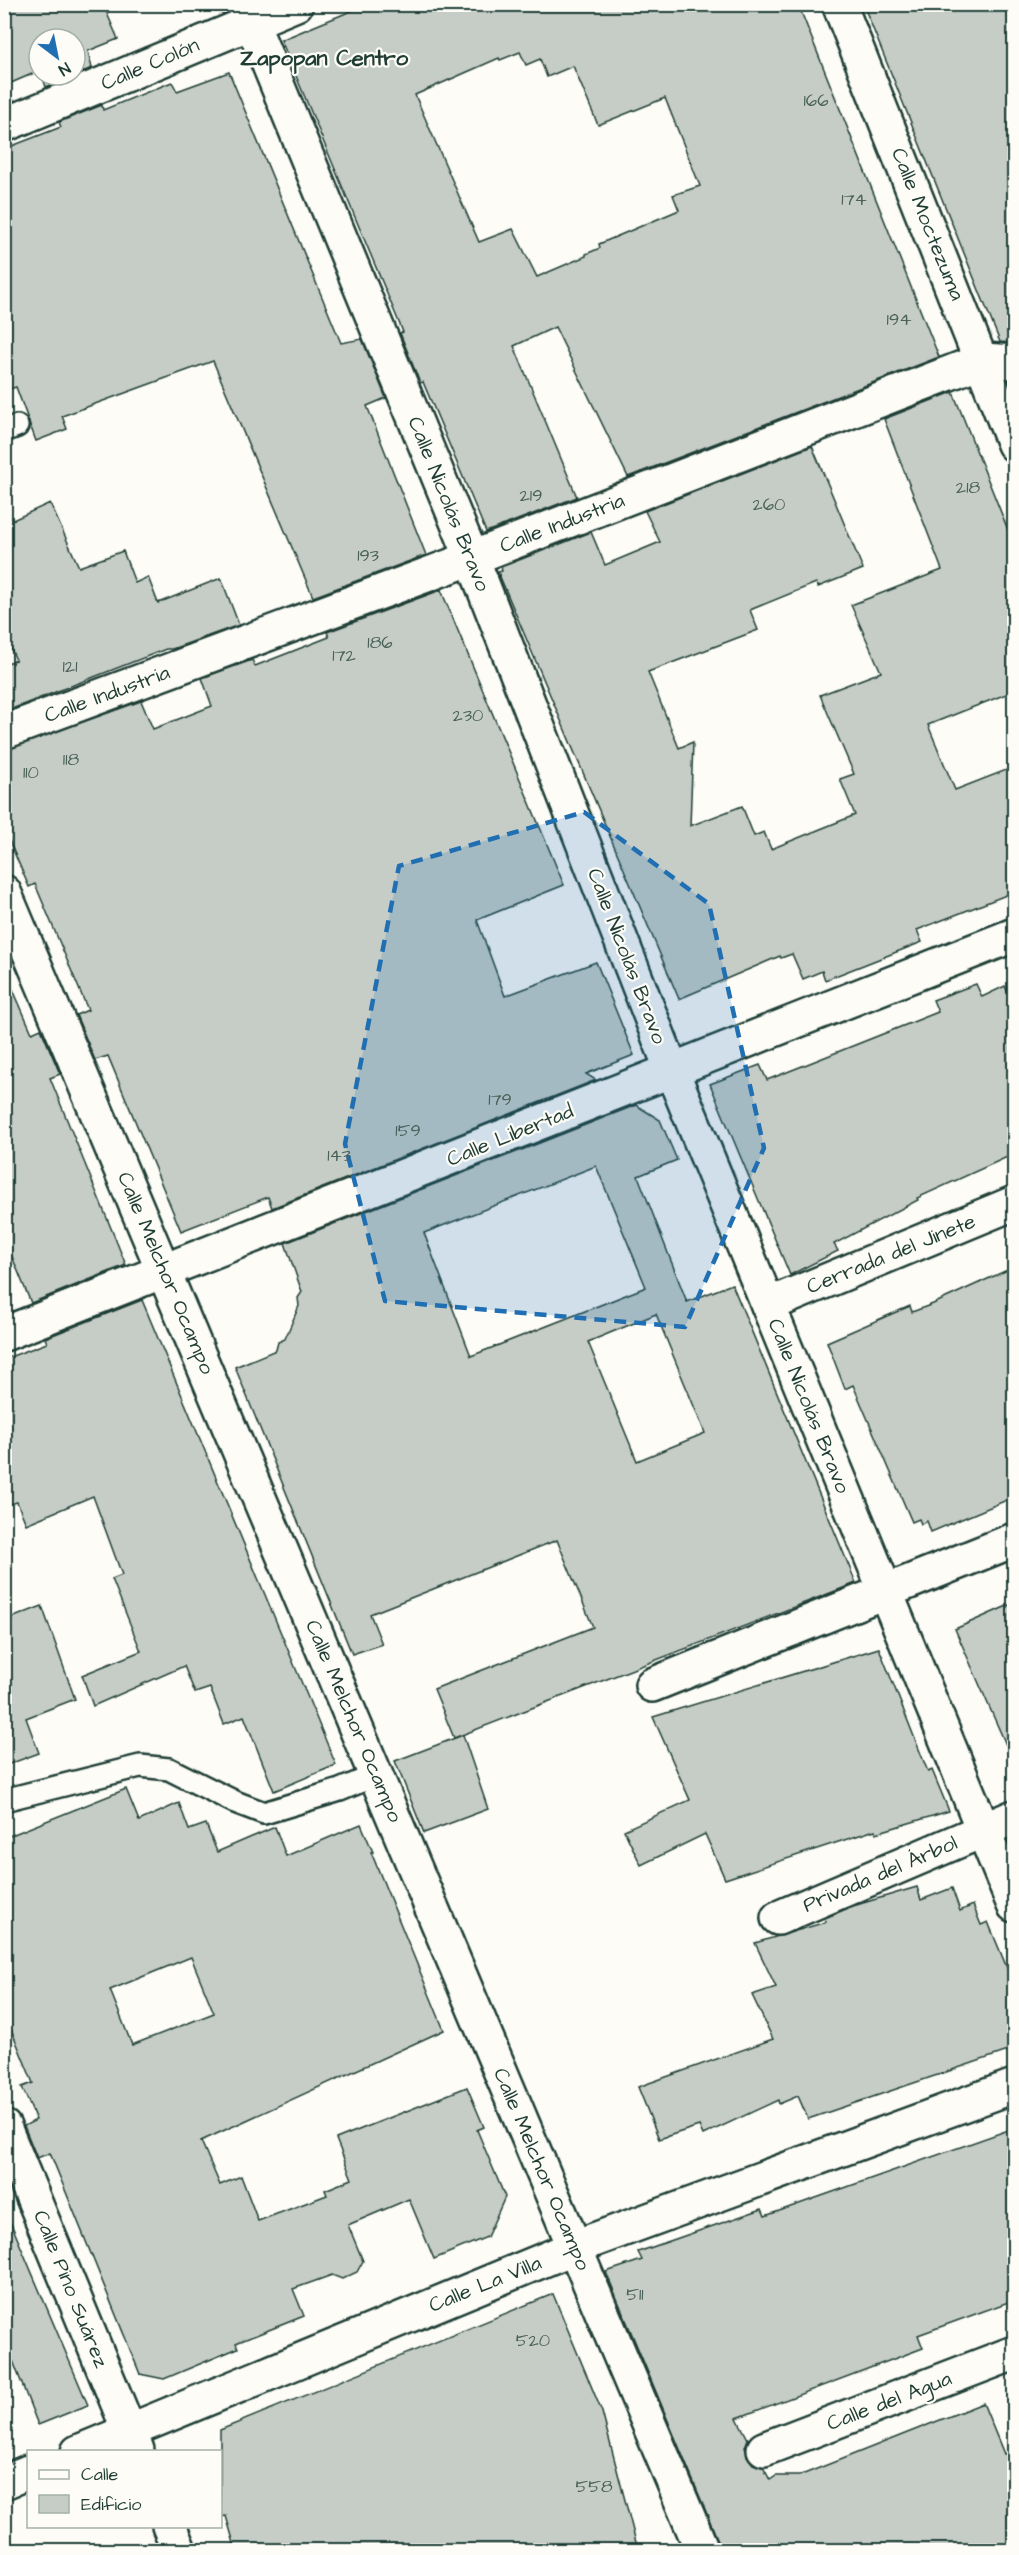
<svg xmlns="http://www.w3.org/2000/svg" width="1019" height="2555" font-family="'Architects Daughter',sans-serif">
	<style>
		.building { fill: #c6cdc7; stroke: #1f3d34; stroke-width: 1.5; fill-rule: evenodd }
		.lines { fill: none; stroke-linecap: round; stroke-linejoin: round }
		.lane-casing { stroke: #1f3d34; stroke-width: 26 }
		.street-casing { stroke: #1f3d34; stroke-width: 38 }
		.lane { stroke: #fdfcf7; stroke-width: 21 }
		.street { stroke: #fdfcf7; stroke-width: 33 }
		.marked { fill: #1f6fb2; fill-opacity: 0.2; stroke: #1f6fb2; stroke-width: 4.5; stroke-dasharray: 12 8; stroke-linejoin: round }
		.labels { text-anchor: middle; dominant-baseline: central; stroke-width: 4.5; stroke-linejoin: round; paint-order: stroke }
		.number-label { font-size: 18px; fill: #496159 }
		.street-label { font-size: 21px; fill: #1f3d34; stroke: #fdfcf7 }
		.neighbourhood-label { font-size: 22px; font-weight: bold; fill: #1f3d34; stroke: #fdfcf7 }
	</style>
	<rect width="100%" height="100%" fill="#fdfcf7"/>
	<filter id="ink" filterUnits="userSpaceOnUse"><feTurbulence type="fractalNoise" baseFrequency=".0167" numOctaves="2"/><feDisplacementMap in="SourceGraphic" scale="12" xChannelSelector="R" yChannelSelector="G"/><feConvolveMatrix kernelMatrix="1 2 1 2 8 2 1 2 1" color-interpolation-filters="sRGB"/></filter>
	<g filter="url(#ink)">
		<g class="building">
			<path d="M4,4H103L118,39L88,51L92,68L46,87L42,75H75V39H39V71L4,86Z"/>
			<path d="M368,4H798L939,357L628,477L555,327L514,346L577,497L486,532L423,382L420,383L400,333L403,332L281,40ZM520,52L526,65L540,59L547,77L573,66L598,125L665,98L700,186L673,195L679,210L599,244L600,248L586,254V256L537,277L513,229L479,242L415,95L499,58L500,60Z"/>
			<path d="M863,4H1014V343L1000,342Z"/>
			<path d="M229,72L341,343L362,339L386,398L367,406L426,555L313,597L213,361L62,416L67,429L36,441L16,387L4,391V149L61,127L59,122L102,105L103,110L172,82L177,91Z"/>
			<path d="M953,392L1014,545V691L928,725L955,790L1014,767V892L917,930L922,942L825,980L822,971L803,979L792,954L781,958L780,956L679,999L498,572L502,571L501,567L591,532L605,565L660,542L645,511L812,446L863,569L818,587L816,583L750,610L758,630L648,672L679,748L693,742L690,826L742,806L754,836L764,832L771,849L855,815L840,779L854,774L820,695L881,672L851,605L942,570L884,419Z"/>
			<path d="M50,503L79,567L123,551L135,583L148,577L158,603L221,578L239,625L172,649H166L4,712V664L16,660L4,634V524Z"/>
			<path d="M441,590L564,885L477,920L505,996L596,962L634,1055L586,1074L596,1080L272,1208L268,1197L181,1231L108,1056L95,1060L76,1015L88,1010L35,884L29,887L4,829V750L141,701L153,729L212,706L202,678L252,660L255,666L329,637L327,632Z"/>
			<path d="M4,969L32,1033L41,1029L60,1074L50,1078L126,1265L31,1303L4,1237Z"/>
			<path d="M976,984L982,997L1005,986L1014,1007V1154L917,1198L918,1200L834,1244L838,1251L790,1275L710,1084L760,1065L767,1080L938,1012L933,1000Z"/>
			<path d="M636,1105L660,1120L677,1160L638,1176L687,1302L732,1284L856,1583L454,1738L434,1689L593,1627L557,1540L370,1614L382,1644L352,1654L235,1367L276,1350L278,1342L285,1339L299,1306L298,1298L302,1292L285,1243ZM596,1166L646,1287L471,1356L424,1233ZM656,1314L705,1433L637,1461L588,1342Z"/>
			<path d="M1014,1267V1497L931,1532L927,1521L921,1524L919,1519L912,1522L853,1385L845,1389L827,1342L910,1306L912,1312L933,1304Z"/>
			<path d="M142,1300L336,1765L274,1791L244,1716L224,1724L210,1688L195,1693L184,1666L93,1706L82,1675L141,1651L112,1579L122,1575L93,1496L26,1524L17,1502L4,1506V1359L47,1343L45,1338Z"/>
			<path d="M1014,1603V1763L955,1629Z"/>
			<path d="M42,1606L75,1699L26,1718L39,1753L4,1766V1621Z"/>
			<path d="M879,1648L928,1772L932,1770L949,1811L876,1833L875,1830L725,1879L705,1834L641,1865L624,1830L690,1800L653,1717Z"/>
			<path d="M463,1735L488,1809L424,1833L395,1761Z"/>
			<path d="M126,1789L139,1821L179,1803L189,1830L206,1824L217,1852L275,1827L286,1856L361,1824L373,1852H371L444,2030L201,2141L220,2185L241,2176L258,2221L327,2195L325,2190L352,2179L336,2139L467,2087L484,2127L477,2130L505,2197L487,2237L434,2259L409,2199L348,2225L363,2261L357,2272L342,2279L332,2275L293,2289L304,2316L236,2343L238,2348L164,2379L140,2374L50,2153L37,2158L24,2126L36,2120L22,2087L33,2083L4,2012V1838ZM191,1957L214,2013L132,2045L110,1990Z"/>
			<path d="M917,1887L921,1900L952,1888L960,1911L973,1905L981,1925L988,1922L1014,1985V2049L808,2119L798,2096L779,2104L778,2100L703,2135L699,2126L659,2139L638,2087L773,2039L752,1995L776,1987L755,1943L826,1922L825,1918L853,1906Z"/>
			<path d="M1014,2128V2300L918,2335L923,2348L737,2418L748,2439L745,2447L747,2456L753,2464L763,2467L770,2480L776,2476H799L983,2403L1004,2454L1014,2450V2550H720L719,2543L606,2272L642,2260L638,2252L762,2209L765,2216Z"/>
			<path d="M4,2207L88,2405L38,2425L13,2361L4,2364Z"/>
			<path d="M553,2294L602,2412L638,2550H236L226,2516L220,2517V2430Z"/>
		</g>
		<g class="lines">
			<defs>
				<g id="lane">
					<path d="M4,431L17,426"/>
					<path d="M4,1800L140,1766L169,1769L235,1802L264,1813L340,1790L376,1775"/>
				</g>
				<g id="street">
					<path d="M244,4L472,558L672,1071L1014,1905"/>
					<path d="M839,4L1014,444"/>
					<path d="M4,125L296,4"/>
					<path d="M4,732L472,558L983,360L1014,362"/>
					<path d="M4,892L702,2550"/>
					<path d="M768,1305L1014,1203"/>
					<path d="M4,1334L1014,935"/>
					<path d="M652,1685L1014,1540"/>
					<path d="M778,1918L1014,1817"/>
					<path d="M4,2127L137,2450"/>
					<path d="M764,2449L1014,2353"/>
					<path d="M78,2452L575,2247L1014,2086"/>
					<path d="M4,2482L28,2472"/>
					<path d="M169,2526L179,2550"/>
				</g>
			</defs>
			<use href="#lane" class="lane-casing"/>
			<use href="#street" class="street-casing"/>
			<use href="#lane" class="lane"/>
			<use href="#street" class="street"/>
		</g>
	</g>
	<path class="marked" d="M584,812L709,904L764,1148L685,1327L385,1301L345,1144L399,866Z"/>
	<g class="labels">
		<g class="number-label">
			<text x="816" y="100">166</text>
			<text x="854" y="199">174</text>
			<text x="899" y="319">194</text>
			<text x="968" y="487">218</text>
			<text x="531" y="495">219</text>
			<text x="769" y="504">260</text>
			<text x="368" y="555">193</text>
			<text x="380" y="642">186</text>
			<text x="344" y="655">172</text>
			<text x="70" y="666">121</text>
			<text x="468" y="715">230</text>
			<text x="71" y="759">118</text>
			<text x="31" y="772">110</text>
			<text x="500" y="1099">179</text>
			<text x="408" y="1130">159</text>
			<text x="339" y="1155">143</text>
			<text x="635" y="2294">511</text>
			<text x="533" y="2340">520</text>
			<text x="594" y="2486">558</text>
		</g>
		<g class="street-label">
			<text transform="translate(150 64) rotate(-23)">Calle Colón</text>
			<text transform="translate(928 224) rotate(68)">Calle Moctezuma</text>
			<text transform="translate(449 504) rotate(68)">Calle Nicolás Bravo</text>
			<text transform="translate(562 523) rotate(-21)">Calle Industria</text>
			<text transform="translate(107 694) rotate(-20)">Calle Industria</text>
			<text transform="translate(627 956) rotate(69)">Calle Nicolás Bravo</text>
			<text transform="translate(510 1135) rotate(-22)">Calle Libertad</text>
			<text transform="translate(891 1254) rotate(-22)">Cerrada del Jinete</text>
			<text transform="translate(166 1273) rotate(67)">Calle Melchor Ocampo</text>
			<text transform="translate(809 1406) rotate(68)">Calle Nicolás Bravo</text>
			<text transform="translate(354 1721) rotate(67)">Calle Melchor Ocampo</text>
			<text transform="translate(880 1874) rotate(-23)">Privada del Árbol</text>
			<text transform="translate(542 2169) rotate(67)">Calle Melchor Ocampo</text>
			<text transform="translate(485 2284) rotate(-22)">Calle La Villa</text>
			<text transform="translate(71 2289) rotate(68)">Calle Pino Suárez</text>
			<text transform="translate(889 2401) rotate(-21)">Calle del Agua</text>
		</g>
		<g class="neighbourhood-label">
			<text x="324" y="58">Zapopan Centro</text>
		</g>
	</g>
	<rect width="1019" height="2555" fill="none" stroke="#fdfcf7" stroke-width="24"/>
	<rect x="12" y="12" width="995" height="2531" fill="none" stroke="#1f3d34" stroke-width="2" filter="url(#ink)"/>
	<rect x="27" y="2450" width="195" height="78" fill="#fdfcf7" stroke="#a4b0a9" stroke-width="1.5"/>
	<rect x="39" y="2470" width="30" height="9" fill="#fdfcf7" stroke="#a4b0a9" stroke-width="1.5"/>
	<text x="81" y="2480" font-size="18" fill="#1f3d34">Calle</text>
	<rect x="39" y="2495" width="30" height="18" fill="#c6cdc7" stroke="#a4b0a9" stroke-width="1.5"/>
	<text x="81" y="2510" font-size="18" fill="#1f3d34">Edificio</text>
	<g transform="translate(57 57) rotate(148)"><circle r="28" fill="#fdfcf7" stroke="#a4b0a9" stroke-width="1.5"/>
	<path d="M0-4.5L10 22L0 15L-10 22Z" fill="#1f6fb2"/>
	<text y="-9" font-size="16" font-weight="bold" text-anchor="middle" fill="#1f3d34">N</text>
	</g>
</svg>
